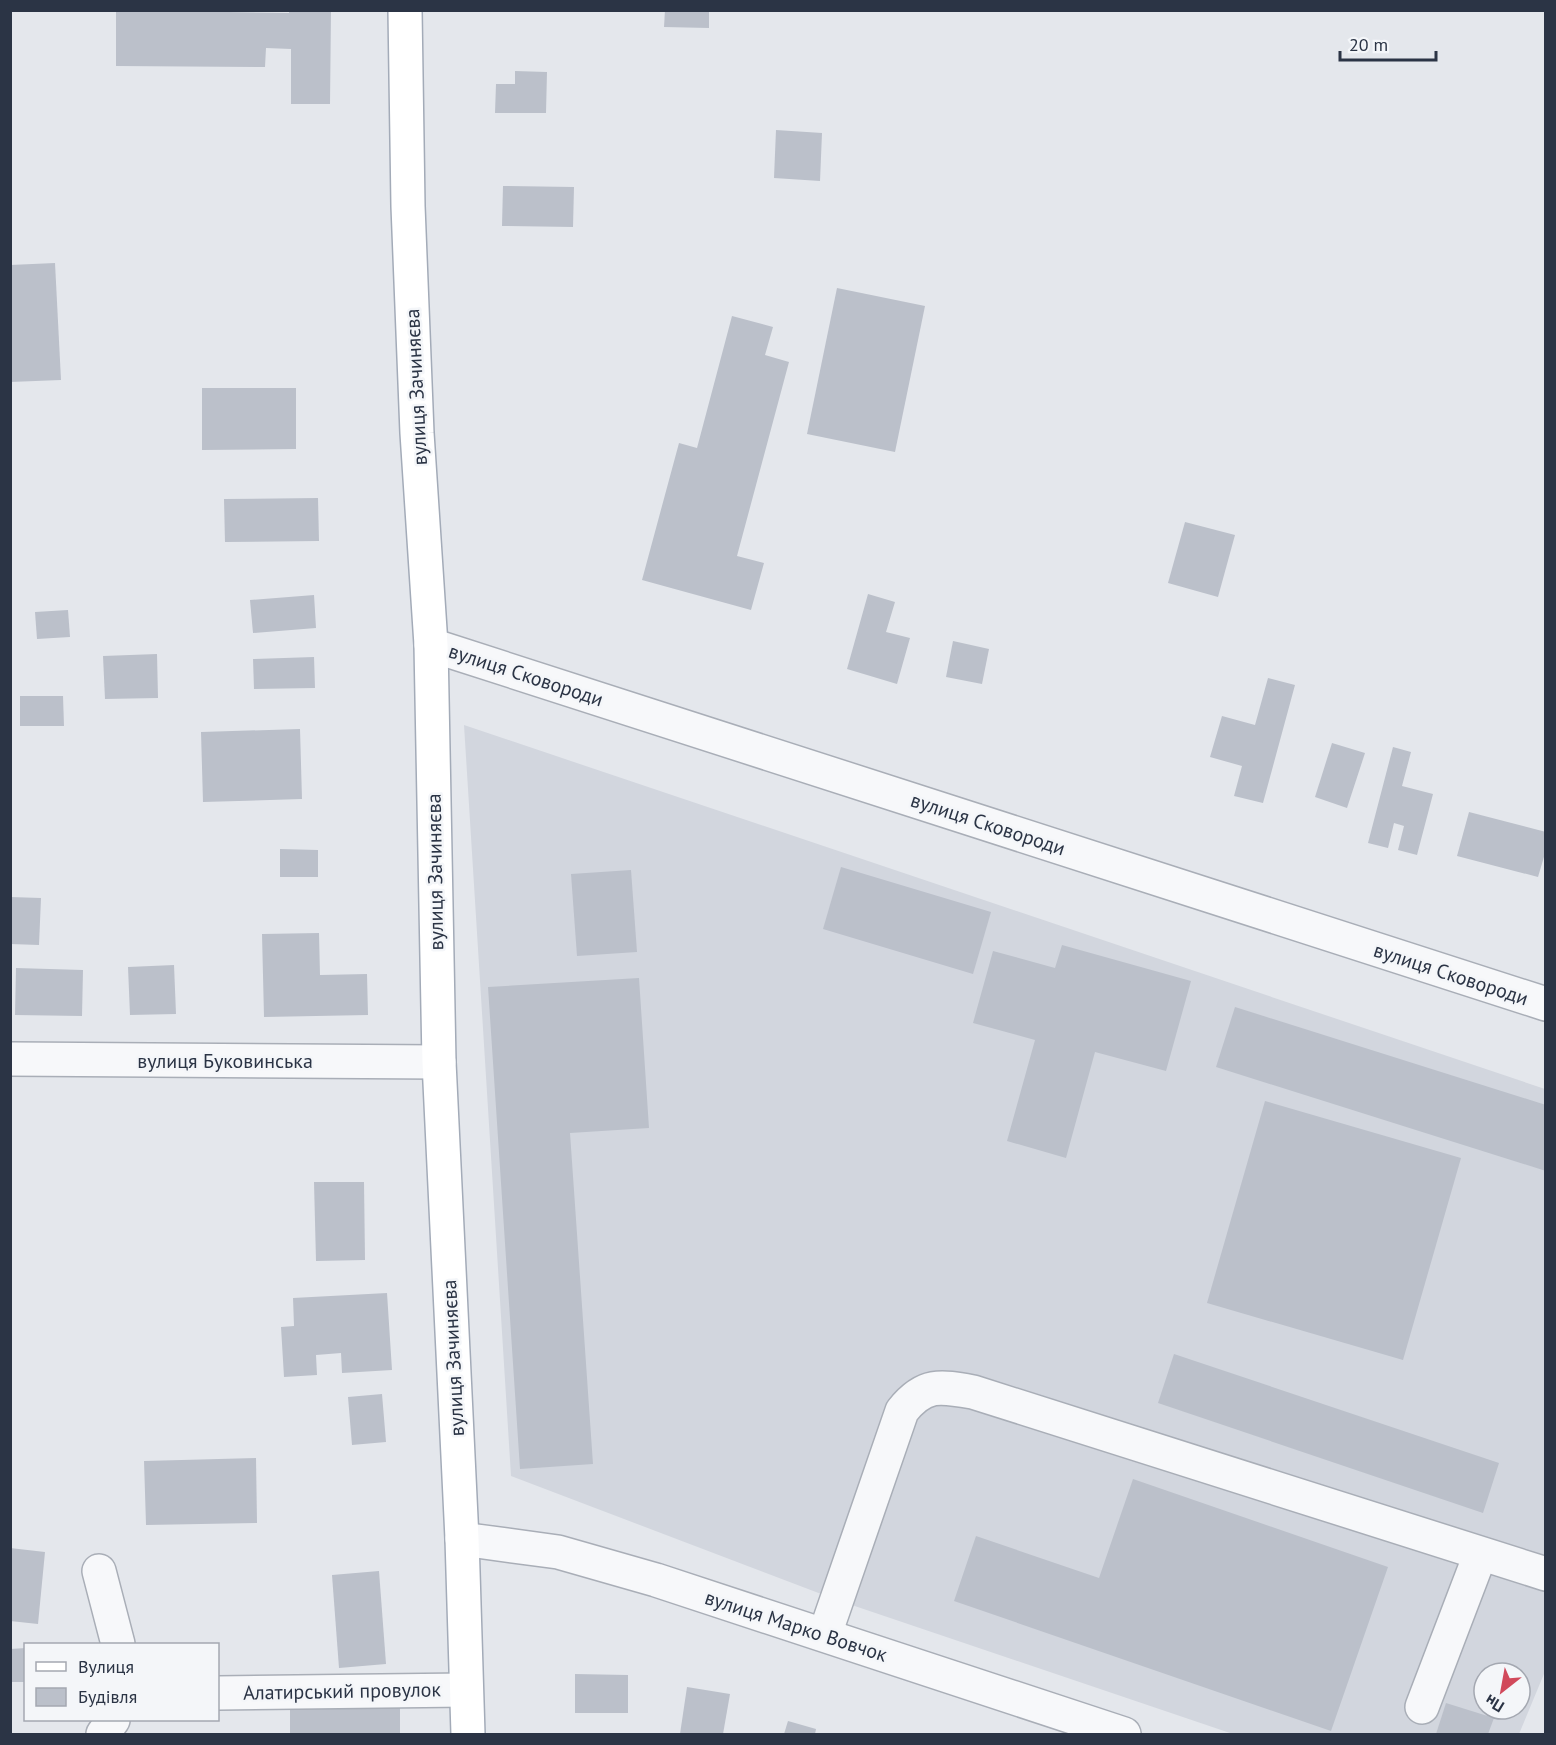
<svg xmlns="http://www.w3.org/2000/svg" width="1556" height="1745" font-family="'PT Sans',sans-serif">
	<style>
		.built { fill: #d2d6de; fill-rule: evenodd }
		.building { fill: #bbc0ca }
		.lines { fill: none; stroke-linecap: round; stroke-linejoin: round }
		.minor-casing { stroke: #a9aeb7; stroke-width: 36 }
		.major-casing { stroke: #a3abb8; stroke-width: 36 }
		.minor { stroke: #f7f8fa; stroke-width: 33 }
		.major { stroke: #fff; stroke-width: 33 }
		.labels { text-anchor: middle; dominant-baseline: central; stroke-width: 5; stroke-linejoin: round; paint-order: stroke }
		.street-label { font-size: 20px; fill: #2b3445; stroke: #f4f6f9 }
	</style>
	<rect width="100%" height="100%" fill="#e4e7ec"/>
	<path class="built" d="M464,725L1545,1089L1546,1669L1519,1734H1233L837,1600L511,1476ZM1484,1673H1520V1709H1484Z"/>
	<g class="building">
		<path d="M116,10L289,13V10H331L330,104H291V49L266,48L265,67L116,66Z"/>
		<path d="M665,10H709V28L664,27Z"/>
		<path d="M515,71L547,72L546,113H495L496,84H515Z"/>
		<path d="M776,130L822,133L820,181L774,178Z"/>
		<path d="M503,186L574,187L573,227L502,226Z"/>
		<path d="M55,263L61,380L10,382V265Z"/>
		<path d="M837,288L925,306L895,452L807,434Z"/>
		<path d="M732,316L773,327L765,355L789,362L737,556L764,563L751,610L642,580L679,443L697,448Z"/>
		<path d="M202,388H296V449L202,450Z"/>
		<path d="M318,498L319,541L225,542L224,499Z"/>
		<path d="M1185,522L1235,535L1218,597L1168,583Z"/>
		<path d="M868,594L895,602L886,632L910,638L897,684L847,669Z"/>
		<path d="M314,595L316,628L253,633L250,600Z"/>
		<path d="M68,610L70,637L37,639L35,612Z"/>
		<path d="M953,641L989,649L982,684L946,677Z"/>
		<path d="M157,654L158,698L105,699L103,656Z"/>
		<path d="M314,657L315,688L254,689L253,659Z"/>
		<path d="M1268,678L1295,685L1263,803L1234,796L1242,766L1210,757L1222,716L1255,725Z"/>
		<path d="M20,696H63L64,726H20Z"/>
		<path d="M300,729L302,799L203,802L201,732Z"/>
		<path d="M1332,743L1365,753L1347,808L1315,797Z"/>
		<path d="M1393,747L1411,752L1402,786L1433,794L1417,855L1398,850L1404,826L1394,823L1388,848L1368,843Z"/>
		<path d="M1469,812L1546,832V850L1538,877L1457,856Z"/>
		<path d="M280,849L318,850V877H280Z"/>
		<path d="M841,867L991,912L973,974L823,929Z"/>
		<path d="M631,870L637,952L577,956L571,874Z"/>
		<path d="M10,897L41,898L39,945L10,944Z"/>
		<path d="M319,933L320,975L367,974L368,1015L264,1017L262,934Z"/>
		<path d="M1062,945L1191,981L1166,1071L1095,1052L1066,1158L1007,1141L1035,1040L973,1023L993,951L1055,968Z"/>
		<path d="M174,965L176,1014L130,1015L128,967Z"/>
		<path d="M16,968L83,970L82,1016L15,1015Z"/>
		<path d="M639,978L649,1128L570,1133L593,1464L520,1469L488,987Z"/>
		<path d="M1235,1007L1546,1105V1171L1216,1067Z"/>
		<path d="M1265,1101L1461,1158L1403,1360L1207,1303Z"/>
		<path d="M314,1182H364L365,1260L316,1261Z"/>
		<path d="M387,1293L392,1370L342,1373L341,1353L316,1355L317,1375L284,1377L281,1327L294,1326L293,1298Z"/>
		<path d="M1174,1354L1499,1463L1483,1513L1158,1403Z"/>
		<path d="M382,1394L386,1442L352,1445L348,1397Z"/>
		<path d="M256,1458L257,1523L146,1525L144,1461Z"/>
		<path d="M1133,1479L1388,1567L1331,1731L954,1601L976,1536L1099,1578Z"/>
		<path d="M10,1548L45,1552L38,1624L10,1621Z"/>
		<path d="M379,1571L386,1664L339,1668L332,1575Z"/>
		<path d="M26,1648V1682H11L10,1649Z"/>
		<path d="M575,1674L628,1675V1713H575Z"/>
		<path d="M687,1687L730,1694L723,1734H680Z"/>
		<path d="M1446,1703L1494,1718L1488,1734H1436Z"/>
		<path d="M400,1706V1734H290V1707Z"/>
		<path d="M788,1721L816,1729L815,1734H784Z"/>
	</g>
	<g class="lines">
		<defs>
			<g id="minor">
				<path d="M431,645L1546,1004"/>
				<path d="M10,1059L439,1062"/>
				<path d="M462,1539L558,1552L656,1580L1124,1734"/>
				<path d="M99,1571L118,1644"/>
				<path d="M825,1634L902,1411C924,1383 940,1386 973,1392L1546,1574"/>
				<path d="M218,1693L466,1690"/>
				<path d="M1422,1707L1480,1555"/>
				<path d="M103,1734L113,1720"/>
			</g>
			<path id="major" d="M405,10L408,206L417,433L431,645L439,1062L462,1539L468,1734"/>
		</defs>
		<use href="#minor" class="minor-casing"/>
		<use href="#major" class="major-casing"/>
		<use href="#minor" class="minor"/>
		<use href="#major" class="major"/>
	</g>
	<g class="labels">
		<g class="street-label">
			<text transform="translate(416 387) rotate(-93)">вулиця Зачиняєва</text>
			<text transform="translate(526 675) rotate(18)">вулиця Сковороди</text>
			<text transform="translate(988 824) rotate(18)">вулиця Сковороди</text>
			<text transform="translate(435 872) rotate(-91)">вулиця Зачиняєва</text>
			<text transform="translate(1451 974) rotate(18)">вулиця Сковороди</text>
			<text x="225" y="1061">вулиця Буковинська</text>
			<text transform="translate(453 1358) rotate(-93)">вулиця Зачиняєва</text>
			<text transform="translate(796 1626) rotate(18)">вулиця Марко Вовчок</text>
			<text transform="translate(342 1691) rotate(-1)">Алатирський провулок</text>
		</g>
	</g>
	<rect width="1556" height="1745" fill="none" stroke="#2b3445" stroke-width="24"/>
	<rect x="24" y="1643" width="195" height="78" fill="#f4f6f9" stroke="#a4a8b1" stroke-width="1.5"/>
	<rect x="36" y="1662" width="30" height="9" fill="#ffffff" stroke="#a4a8b1" stroke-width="1.5"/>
	<text x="78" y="1673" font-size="18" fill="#2b3445">Вулиця</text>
	<rect x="36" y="1688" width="30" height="18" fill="#bbc0ca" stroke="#a4a8b1" stroke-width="1.5"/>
	<text x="78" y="1703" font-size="18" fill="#2b3445">Будівля</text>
	<g transform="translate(1502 1691) rotate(211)"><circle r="28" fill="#f4f6f9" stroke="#a4a8b1" stroke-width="1.5"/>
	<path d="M0-4.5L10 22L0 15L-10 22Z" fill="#d1495b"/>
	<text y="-9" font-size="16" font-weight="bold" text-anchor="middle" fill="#2b3445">Пн</text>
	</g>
	<path d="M1340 51v9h96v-9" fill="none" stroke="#2b3445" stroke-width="3"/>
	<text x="1349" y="51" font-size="18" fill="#2b3445" stroke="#f4f6f9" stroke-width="4.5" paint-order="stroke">20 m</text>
</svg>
